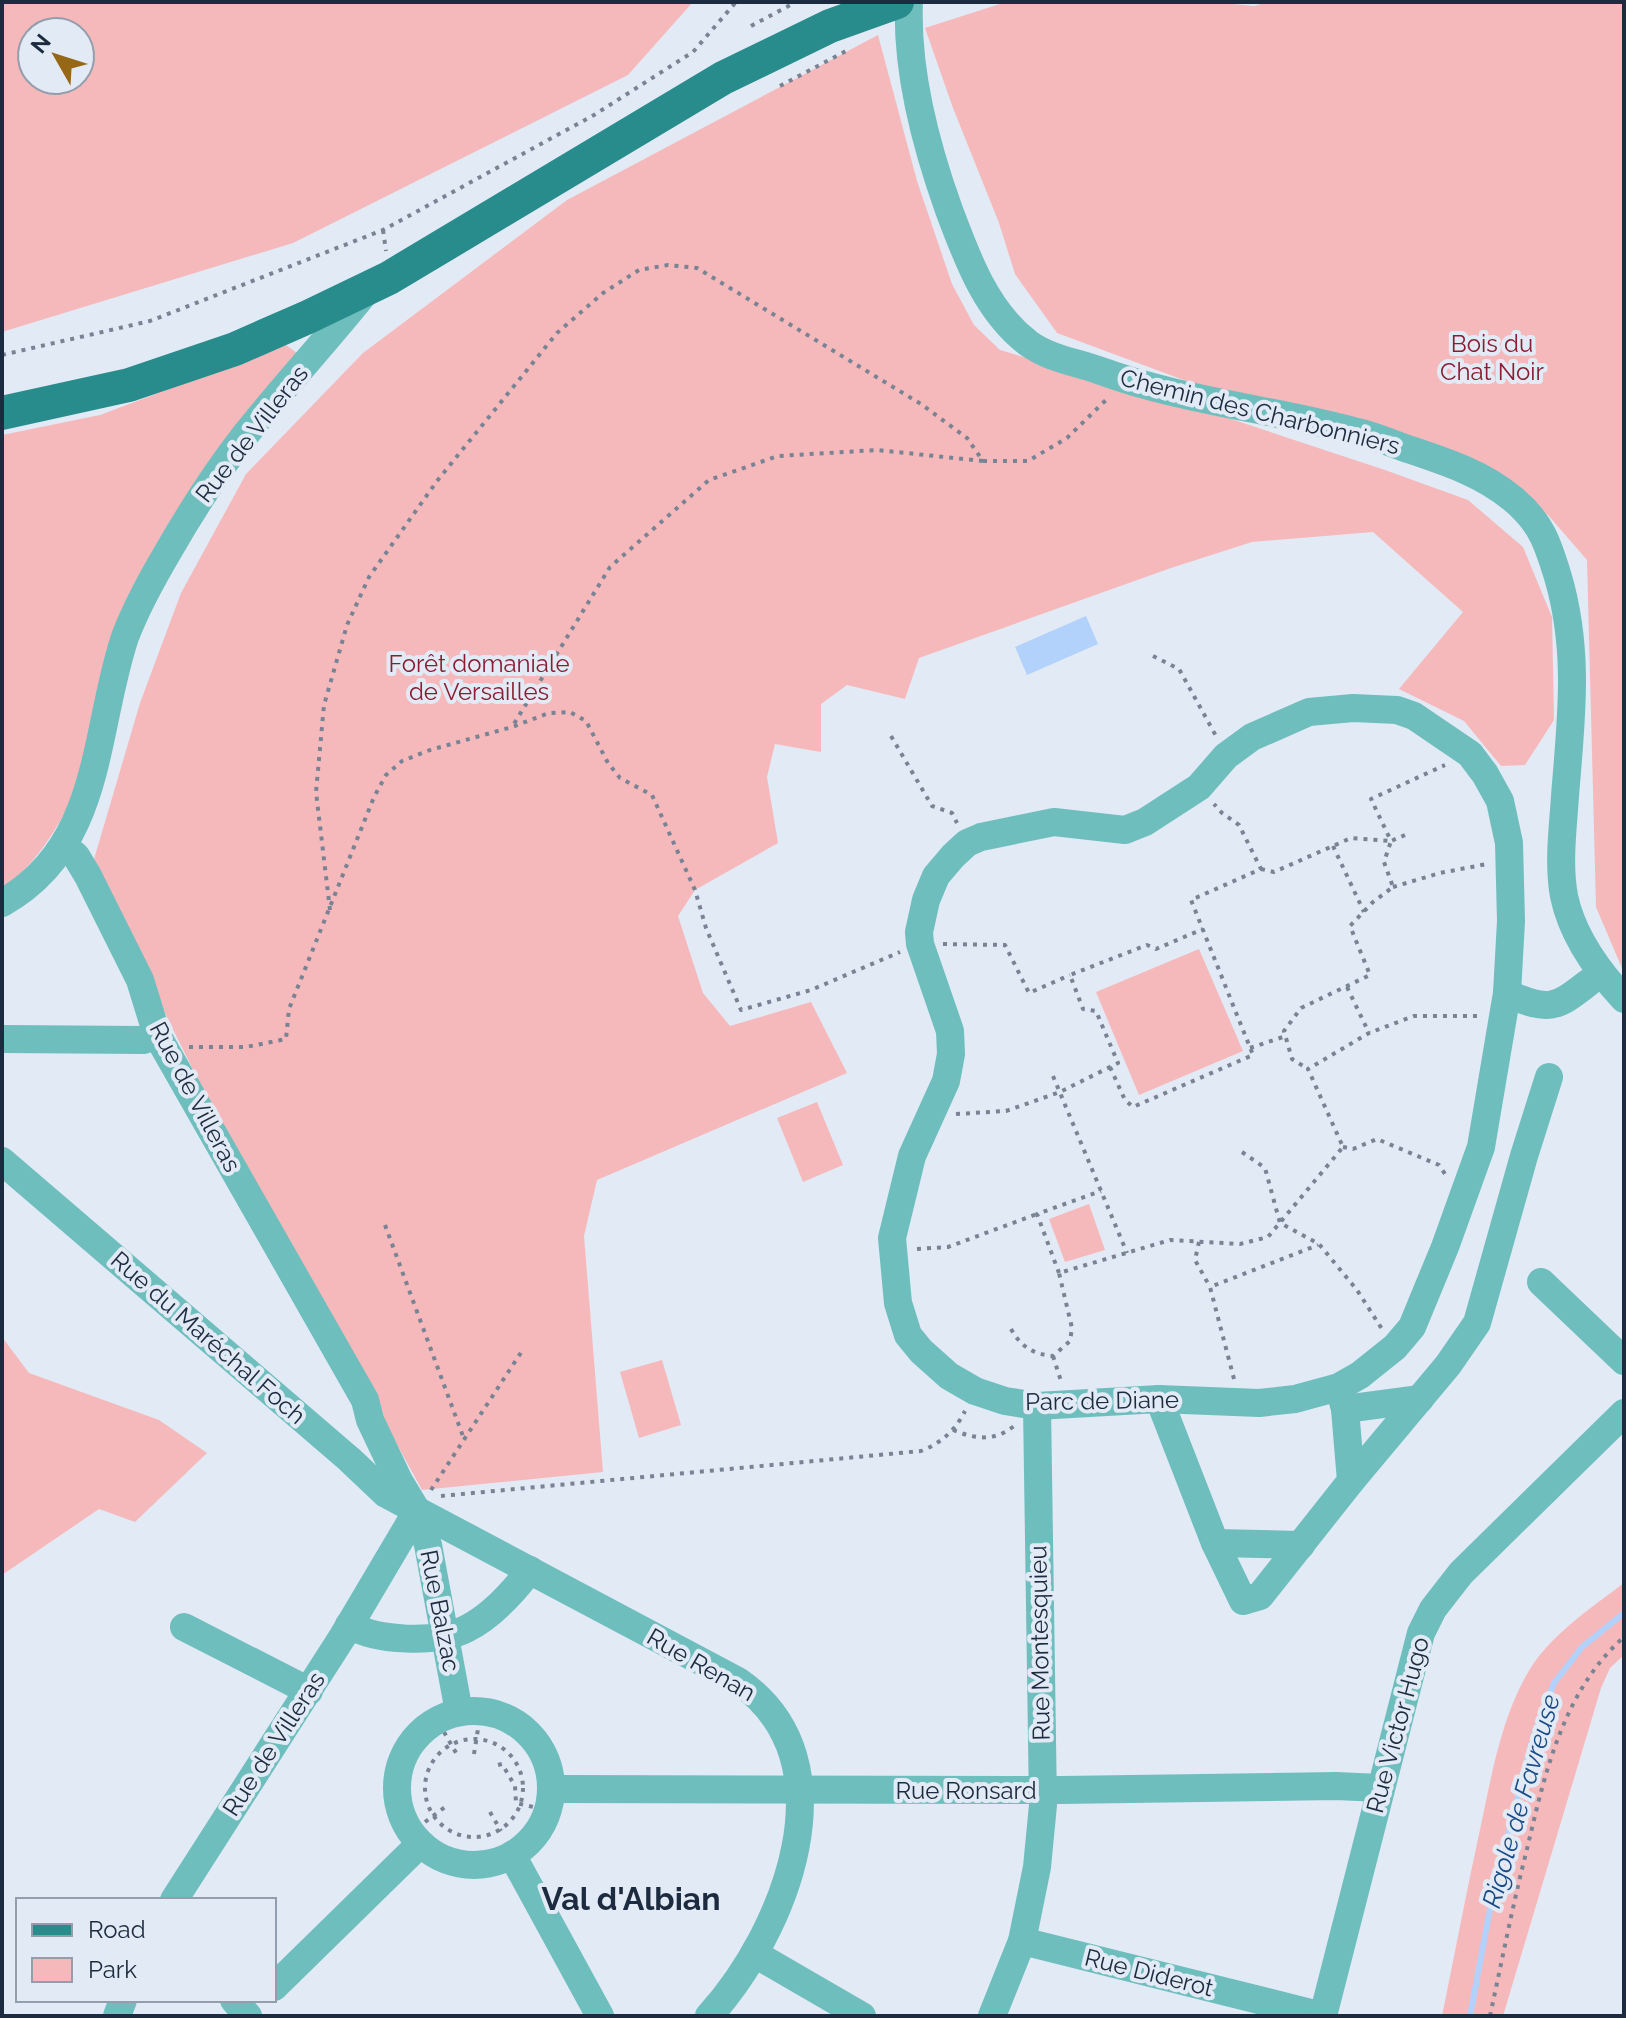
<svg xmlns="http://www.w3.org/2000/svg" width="1626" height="2018" font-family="Raleway,sans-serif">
<rect width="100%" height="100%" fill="#e2eaf5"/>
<g fill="#f6b9bb" fill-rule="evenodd">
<path d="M2,2H693L628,75L293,243L2,332ZM80,32V80H32V32Z"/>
<path d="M1006,2H1213L1254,6L1268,2H1624V973L1596,907L1587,560L1548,515L1057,333L1015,274L999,223L953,108L925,28Z"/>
<path d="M878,35L917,181L952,284L974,325L1000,350L1210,412L1385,470L1468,500L1523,547L1552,617L1554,720L1525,765L1501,766L1464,721L1399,689L1463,612L1373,532L1252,542L1171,568L919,658L905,699L847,685L821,704V752L775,744L767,777L778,843L695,890L678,916L703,993L730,1026L811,1002L847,1073L597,1180L584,1236L603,1472L422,1490L208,1100L92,866L140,703L181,593L246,474L363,353L567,200Z"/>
<path d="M286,345L297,353L198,477L153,550L71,801C52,838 34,864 2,890V435L100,415Z"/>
<path d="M1199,949L1243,1051L1139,1095L1096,992Z"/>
<path d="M817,1102L843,1165L803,1182L777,1118Z"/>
<path d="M1089,1204L1105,1250L1065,1262L1049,1219Z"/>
<path d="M2,1337L29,1373L159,1420L207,1453L135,1522L99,1509L2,1575Z"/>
<path d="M662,1360L681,1425L639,1438L620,1372Z"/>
<path d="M1624,1583V1655L1610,1668L1601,1688L1503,2016H1442C1455,1952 1467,1889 1481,1825C1492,1773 1502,1715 1530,1669C1551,1635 1592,1607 1624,1583Z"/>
</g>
<path fill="#b2d2fc" d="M1086,616L1098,644L1027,675L1015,647Z"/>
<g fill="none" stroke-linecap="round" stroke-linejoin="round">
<path stroke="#b2d2fc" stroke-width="6" d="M1470,2016L1492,1898L1533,1737L1554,1683L1582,1647L1624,1613"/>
<g stroke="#788494" stroke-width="4" stroke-dasharray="4 6" stroke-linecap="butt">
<path d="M751,26L796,2"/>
<path d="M780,86L848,50"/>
<path d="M383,230L386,251"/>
<path d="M2,355L150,321L383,230L594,115L693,52L736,2"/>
<path d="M983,461H1028L1067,438L1107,399"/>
<path d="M1153,656L1179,669L1216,736"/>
<path d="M891,736L932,806L952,813L957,823"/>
<path d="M1405,835L1391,841L1371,799L1445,765"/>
<path d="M1333,846L1364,912"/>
<path d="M1261,869L1274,872L1351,838L1391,841L1384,862L1393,887L1373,902L1350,926L1370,975L1301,1008L1284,1031L1292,1059L1308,1069"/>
<path d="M1393,887L1440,873L1487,864"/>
<path d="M330,910L316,792L324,705L347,625L369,577L437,481L557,333L603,293L639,270L668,265L697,268L921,404L967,438L983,461L877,450L778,456L709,480L610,567L512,727"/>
<path d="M943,944L1005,945L1029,993L1070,975"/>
<path d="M1347,987L1369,1033"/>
<path d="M189,1047H246L286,1039L289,1009L374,797L386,775L402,761L430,750L512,727L549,713L570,712L586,721L608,763L620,778L652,795L695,890L706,928L741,1010L811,990L900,952"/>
<path d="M1250,1048L1286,1036"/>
<path d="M1110,1067L1125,1100L1133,1107L1253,1055L1191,900L1261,869L1239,825L1222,813L1214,804"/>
<path d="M1053,1076L1127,1253"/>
<path d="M956,1114L1006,1111L1060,1092L1118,1063L1096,1011L1083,1009L1070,975L1147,945L1156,949L1203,929"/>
<path d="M1343,1147L1353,1149L1377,1139L1439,1165L1445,1174"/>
<path d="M1242,1152L1265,1168L1280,1223L1319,1244L1357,1290L1382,1329"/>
<path d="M385,1225L464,1439"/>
<path d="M1199,1242L1195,1260L1210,1287"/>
<path d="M917,1249L948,1247L1037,1214"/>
<path d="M1059,1273L1037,1214L1101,1191"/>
<path d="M1011,1329C1021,1347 1033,1354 1053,1356L1070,1341L1072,1328L1059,1273L1170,1240L1240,1244L1268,1237L1343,1147L1308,1069L1369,1033L1414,1016H1479"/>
<path d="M1053,1356L1061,1381"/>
<path d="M1234,1379L1210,1287L1318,1245"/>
<path d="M953,1430C975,1439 994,1442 1014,1426"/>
<path d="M431,1490L524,1348"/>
<path d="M441,1496L921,1451C941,1443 955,1431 965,1411"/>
<path d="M444,1732L459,1758"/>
<circle cx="474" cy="1788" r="49"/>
<path d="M474,1754L478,1729"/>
<path d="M498,1765L502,1764L515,1786L516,1803L538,1808"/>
<path d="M490,1812L501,1831"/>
<path d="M425,1822L449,1804"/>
<path d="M1490,2016C1502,1960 1513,1904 1527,1849C1545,1773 1563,1691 1624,1637"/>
</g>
<g stroke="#6ebebe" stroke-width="28">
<path d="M909,2C906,71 926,146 949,210C967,258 986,311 1028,343C1050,359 1076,362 1101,371C1183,401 1273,409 1357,432C1375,436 1393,444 1411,450C1447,462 1483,474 1513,499C1541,522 1548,544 1558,577C1580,652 1571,720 1565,796C1563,828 1558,863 1564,896C1572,935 1597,970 1624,999"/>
<path d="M1353,708L1397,710L1414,716L1470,754L1485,774L1500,801L1509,843L1511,921L1507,993L1481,1147L1445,1247L1412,1327L1395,1347L1360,1375L1339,1387L1295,1399L1259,1403L1159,1399L1037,1406L1005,1401L975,1391L949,1376L921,1351L908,1335L898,1303L892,1238L912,1156L946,1081L951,1054L950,1031L920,944L919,932L926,900L936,876L953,856L967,843L981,837L1054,822L1125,830L1145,822L1199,787L1226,756L1252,737L1309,712Z"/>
<path d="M64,846L76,856L88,876L140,980L157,1035L365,1400L370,1420L399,1481L417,1511L428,1545L459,1712"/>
<path d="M2,903C103,846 93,733 125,637C136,608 153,577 169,550C192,510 217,471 246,434C285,385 328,339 367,290"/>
<path d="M1507,993C1556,1017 1561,1002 1600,974"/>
<path d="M2,1039L144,1040L157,1035"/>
<path d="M2,1161L349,1459L386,1494L738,1681C854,1761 785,1932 709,2016"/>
<path d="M1541,1282L1624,1361"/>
<path d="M1159,1399L1215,1543L1243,1601L1260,1596L1351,1481L1345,1409L1339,1387"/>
<path d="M1345,1409L1420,1399"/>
<path d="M1351,1481L1448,1365L1477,1323L1524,1156L1549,1077"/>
<path d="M1215,1543L1301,1545"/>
<path d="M349,1625C377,1641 436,1644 466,1629C490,1617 514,1591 530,1570"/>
<path d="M184,1627L309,1691"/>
<circle cx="474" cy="1788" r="77"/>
<path d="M552,1789L1061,1790L1336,1786L1380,1788"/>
<path d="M512,1855L600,2016"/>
<path d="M174,1900L343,1636L417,1511"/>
<path d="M1022,1941L1323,2016"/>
<path d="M755,1954L862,2016"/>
<path d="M274,1987L420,1844"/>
<path d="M234,2000L248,2016"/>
<path d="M117,2016L123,2000"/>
<path d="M992,2016L1022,1941L1037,1867L1043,1805L1037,1406"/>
<path d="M1323,2016L1421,1633L1433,1609L1461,1573L1624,1413"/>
</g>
<path stroke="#288c8d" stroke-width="34" d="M2,413L129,385L235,349L308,317L389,278L723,78L830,26L897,2"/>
</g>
<g text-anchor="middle" stroke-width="8" stroke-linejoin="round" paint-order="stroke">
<g font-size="24" fill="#8a1d31" stroke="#e2eaf5">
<text x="1492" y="352">Bois du<tspan x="1492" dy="28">Chat Noir</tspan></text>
<text x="479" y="672">Forêt domaniale<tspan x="479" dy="28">de Versailles</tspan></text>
</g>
<g font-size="24" fill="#1c2b3f" stroke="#e2eaf5">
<text transform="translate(1260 412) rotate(14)" y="8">Chemin des Charbonniers</text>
<text transform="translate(252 434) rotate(-52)" y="8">Rue de Villeras</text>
<text transform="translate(195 1097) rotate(62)" y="8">Rue de Villeras</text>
<text transform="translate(208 1338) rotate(41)" y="8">Rue du Maréchal Foch</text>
<text transform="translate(1102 1401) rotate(-1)" y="8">Parc de Diane</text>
<text transform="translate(440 1611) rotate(79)" y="8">Rue Balzac</text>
<text transform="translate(1040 1643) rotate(-91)" y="8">Rue Montesquieu</text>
<text transform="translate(701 1665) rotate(30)" y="8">Rue Renan</text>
<text transform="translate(1398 1725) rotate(-75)" y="8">Rue Victor Hugo</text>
<text transform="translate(274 1744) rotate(-57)" y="8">Rue de Villeras</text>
<text x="966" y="1799">Rue Ronsard</text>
<text transform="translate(1149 1973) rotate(14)" y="8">Rue Diderot</text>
</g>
<g font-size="26" font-style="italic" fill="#194b88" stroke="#e2eaf5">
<text transform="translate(1521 1801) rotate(-74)" y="9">Rigole de Favreuse</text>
</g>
<g font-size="32" font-weight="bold" fill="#1c2b3f" stroke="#e2eaf5">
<text x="631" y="1910">Val d'Albian</text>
</g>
</g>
<rect width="1626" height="2018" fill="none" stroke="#1c2b3f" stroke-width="8"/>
<rect x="16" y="1898" width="260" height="104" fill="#e2eaf5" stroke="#939eac" stroke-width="2"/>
<rect x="32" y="1924" width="40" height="12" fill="#288c8d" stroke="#939eac" stroke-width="2"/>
<text x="88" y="1938" font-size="24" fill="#1c2b3f">Road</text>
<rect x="32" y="1958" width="40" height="24" fill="#f6b9bb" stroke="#939eac" stroke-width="2"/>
<text x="88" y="1978" font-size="24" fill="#1c2b3f">Park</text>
<g transform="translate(56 56) rotate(309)"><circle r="38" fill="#e2eaf5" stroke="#939eac" stroke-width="2"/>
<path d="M0-6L14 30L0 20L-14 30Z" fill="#966816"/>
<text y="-12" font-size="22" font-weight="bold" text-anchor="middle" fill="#1c2b3f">N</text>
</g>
</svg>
